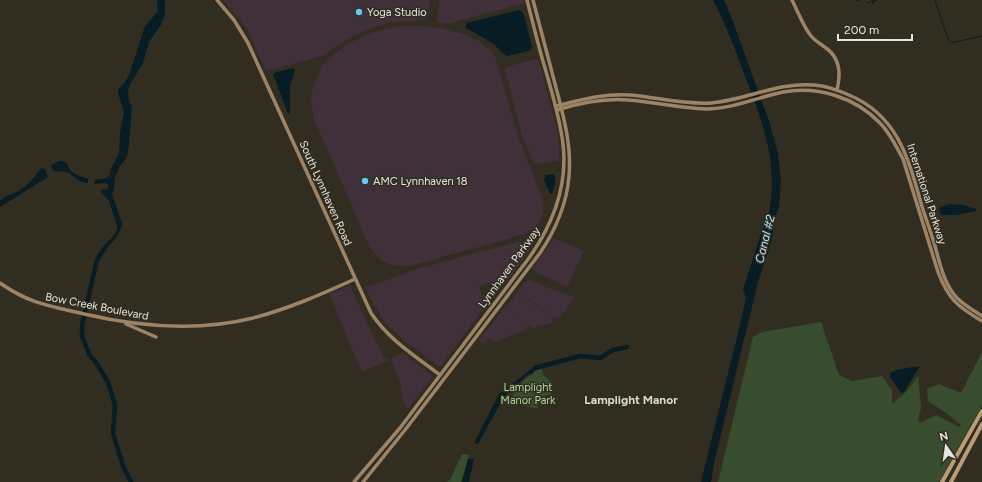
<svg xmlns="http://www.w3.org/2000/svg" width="982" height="482" font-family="Figtree,sans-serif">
<rect width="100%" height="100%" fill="#312e21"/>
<g fill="#40303a">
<path d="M223,0H430L426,20L391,22L367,29L345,40L322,56L266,71L246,27Z"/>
<path d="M439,0H523L524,3L447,24L437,22Z"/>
<path d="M402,26H422L442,28L462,34L479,41L489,49L495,57L519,139L544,203L543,212L539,223L535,227L525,234L410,266H400L391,265L382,261L370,248L314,119L312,109L311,96L314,83L322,66L331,57L348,44L366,35L381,30Z"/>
<path d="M535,59L539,61L558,134L559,150V161L534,164L522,135L505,70L507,67Z"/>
<path d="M554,238L584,251L567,287L534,271L533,268Z"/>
<path d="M521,241L531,248L510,278L479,286L485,306L441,366H438L406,342L384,322L365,288L420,268Z"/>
<path d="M529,280L554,290L575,297L558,320L518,291L526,281Z"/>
<path d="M350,285L368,326L383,356L389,360L362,372L329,294Z"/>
<path d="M518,292L553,317L552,323L533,328L529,325L524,331L493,342L489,338L484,344L479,340L505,307L519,317L506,307Z"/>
<path d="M403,353L433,376L408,409L403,401L400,383L391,359Z"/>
</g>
<g fill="#384d2e">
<path d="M821,322L839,375L852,381L882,376L892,390V404L907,391L918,376L921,408L918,419L920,423L936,415L959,427L961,425L945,412L928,401L927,389L939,384L961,393L982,352V405L939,482H718L753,337L762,332Z"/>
<path d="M541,368L544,376L553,383L550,388L551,394L541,397L537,409L510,402L517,386L535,371Z"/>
<path d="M462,454L469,455L461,482H447L450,480Z"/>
</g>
<g fill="#081c23">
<path d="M157,0H165V14L161,25L149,42L143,63L130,84L128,91L129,100L132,107L129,145L127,157L120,166L115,178L114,189L112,194L122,223C122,233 110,246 103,251C104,241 118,236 117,226L109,201L101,192L102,190L108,189V185L105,183L94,184L95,180L106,178L110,175L111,169L119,153L120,132L124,113L118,93L119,88L123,85L129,75L145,26L158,11Z"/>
<path d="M713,0H724L731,16L769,121L778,153L781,180L779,207L775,219L771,243L758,282L735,377L715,459L711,482H701L737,337L746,298L743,289L744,286C750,270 754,253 760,237C765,224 770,213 771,199C776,155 760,116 745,76C735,50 726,24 713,0Z"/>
<path d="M519,10L523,12L532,47L529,51L508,56L503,54L494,44L466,28V23Z"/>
<path d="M293,68L295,70L290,86V113L288,114L273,74L277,72Z"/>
<path d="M60,161H63L67,163C70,174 78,175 88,179V183C78,183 74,175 67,172C62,171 57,172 53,171L51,165Z"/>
<path d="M41,168L45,169L48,177L0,207V201C5,196 9,195 14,193C26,188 34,178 41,168Z"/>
<path d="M554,174C557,180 554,188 552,194H550L544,180L545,175Z"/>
<path d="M949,204L964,205L976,209V211L957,215H941L939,208Z"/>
<path d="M920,366L904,392L901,393L890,377V373C899,368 910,368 920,366Z"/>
<path d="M534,367L535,368L504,397L478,444L474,443L499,394Z"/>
<path d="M468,459H474L469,482H462Z"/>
</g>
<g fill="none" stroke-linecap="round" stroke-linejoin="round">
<g stroke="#081c23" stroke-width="1">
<path d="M872,0L873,4"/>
<path d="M935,0L948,39L951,43L982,36"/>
<path d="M856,1L860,0"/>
<path d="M867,3L877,0"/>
</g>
<g stroke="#081c23" stroke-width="4.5">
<path d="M106,246L97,260L82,325V336L90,356L95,361L108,382L115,405L113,433L123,466L131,482"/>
<path d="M531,372L535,368L580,356L600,358L613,350L627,347"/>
</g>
<g stroke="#9d8467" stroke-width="3.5">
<path d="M217,0L234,20L248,43L371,313C388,339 415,356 440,375"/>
<path d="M792,0C798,12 803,26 811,36C815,41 821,44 826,48C840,58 841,74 837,90"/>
<path d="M556,106C580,100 605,93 630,95C656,97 684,105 711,103C746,100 778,82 814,85C827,86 838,90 849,95C897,115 908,157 921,203C925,217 931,232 935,246C940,264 944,284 957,298C964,305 974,311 982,316"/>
<path d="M557,110C580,103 604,98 628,100C654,102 680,108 706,109C733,109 758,97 783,92C818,86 855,97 880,123C890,133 896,146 903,159L938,272C948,299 958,307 982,321"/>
<path d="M0,283C30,304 50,306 84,314C140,327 197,332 253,318C288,309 322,294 355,279"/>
<path d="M126,324L156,337"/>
<path d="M354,482L400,428L529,258C553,224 568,186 563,144C560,118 552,93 545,68C538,45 533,23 527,0"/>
<path d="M363,482L405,430L540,253C555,231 567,203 569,176C572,143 562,111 554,80C547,53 540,27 533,0"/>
</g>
<g stroke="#bb9b76" stroke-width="4">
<path d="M942,482L982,411"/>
<path d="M951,482L982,424"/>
</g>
</g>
<g fill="#68c4f0" stroke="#312e21" stroke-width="1.5">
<circle cx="359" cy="12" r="4"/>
<circle cx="365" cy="181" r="4"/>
</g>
<g text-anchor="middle" stroke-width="3" stroke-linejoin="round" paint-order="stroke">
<g font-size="11" fill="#e7e5dd" stroke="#312e21" text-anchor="start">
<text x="367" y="16">Yoga Studio</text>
<text x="373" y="185">AMC Lynnhaven 18</text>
</g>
<g font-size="11" fill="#e7e5dd" stroke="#312e21">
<text transform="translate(326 193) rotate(66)" y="4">South Lynnhaven Road</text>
<text transform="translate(927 194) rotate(72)" y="4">International Parkway</text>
<text transform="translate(509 267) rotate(-54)" y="4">Lynnhaven Parkway</text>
<text transform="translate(97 306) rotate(11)" y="4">Bow Creek Boulevard</text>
</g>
<g font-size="11" fill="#aad893" stroke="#312e21">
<text x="528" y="391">Lamplight<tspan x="528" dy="13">Manor Park</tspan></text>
</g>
<g font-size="12" font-style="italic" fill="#b2e8fe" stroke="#312e21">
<text transform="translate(765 239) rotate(-76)" y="4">Canal #2</text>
</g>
<g font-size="12" font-weight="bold" fill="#dcd8c7" stroke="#312e21">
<text x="631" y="404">Lamplight Manor</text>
</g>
</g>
<g transform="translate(946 446) rotate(347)" stroke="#312e21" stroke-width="3" paint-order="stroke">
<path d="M0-3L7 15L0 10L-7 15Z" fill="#e7e5dd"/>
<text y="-6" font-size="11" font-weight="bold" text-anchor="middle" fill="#e7e5dd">N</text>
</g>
<path d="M838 34v6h74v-6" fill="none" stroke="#e7e5dd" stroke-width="2"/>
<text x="844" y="34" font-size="12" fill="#e7e5dd" stroke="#312e21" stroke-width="3" paint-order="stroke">200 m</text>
</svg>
